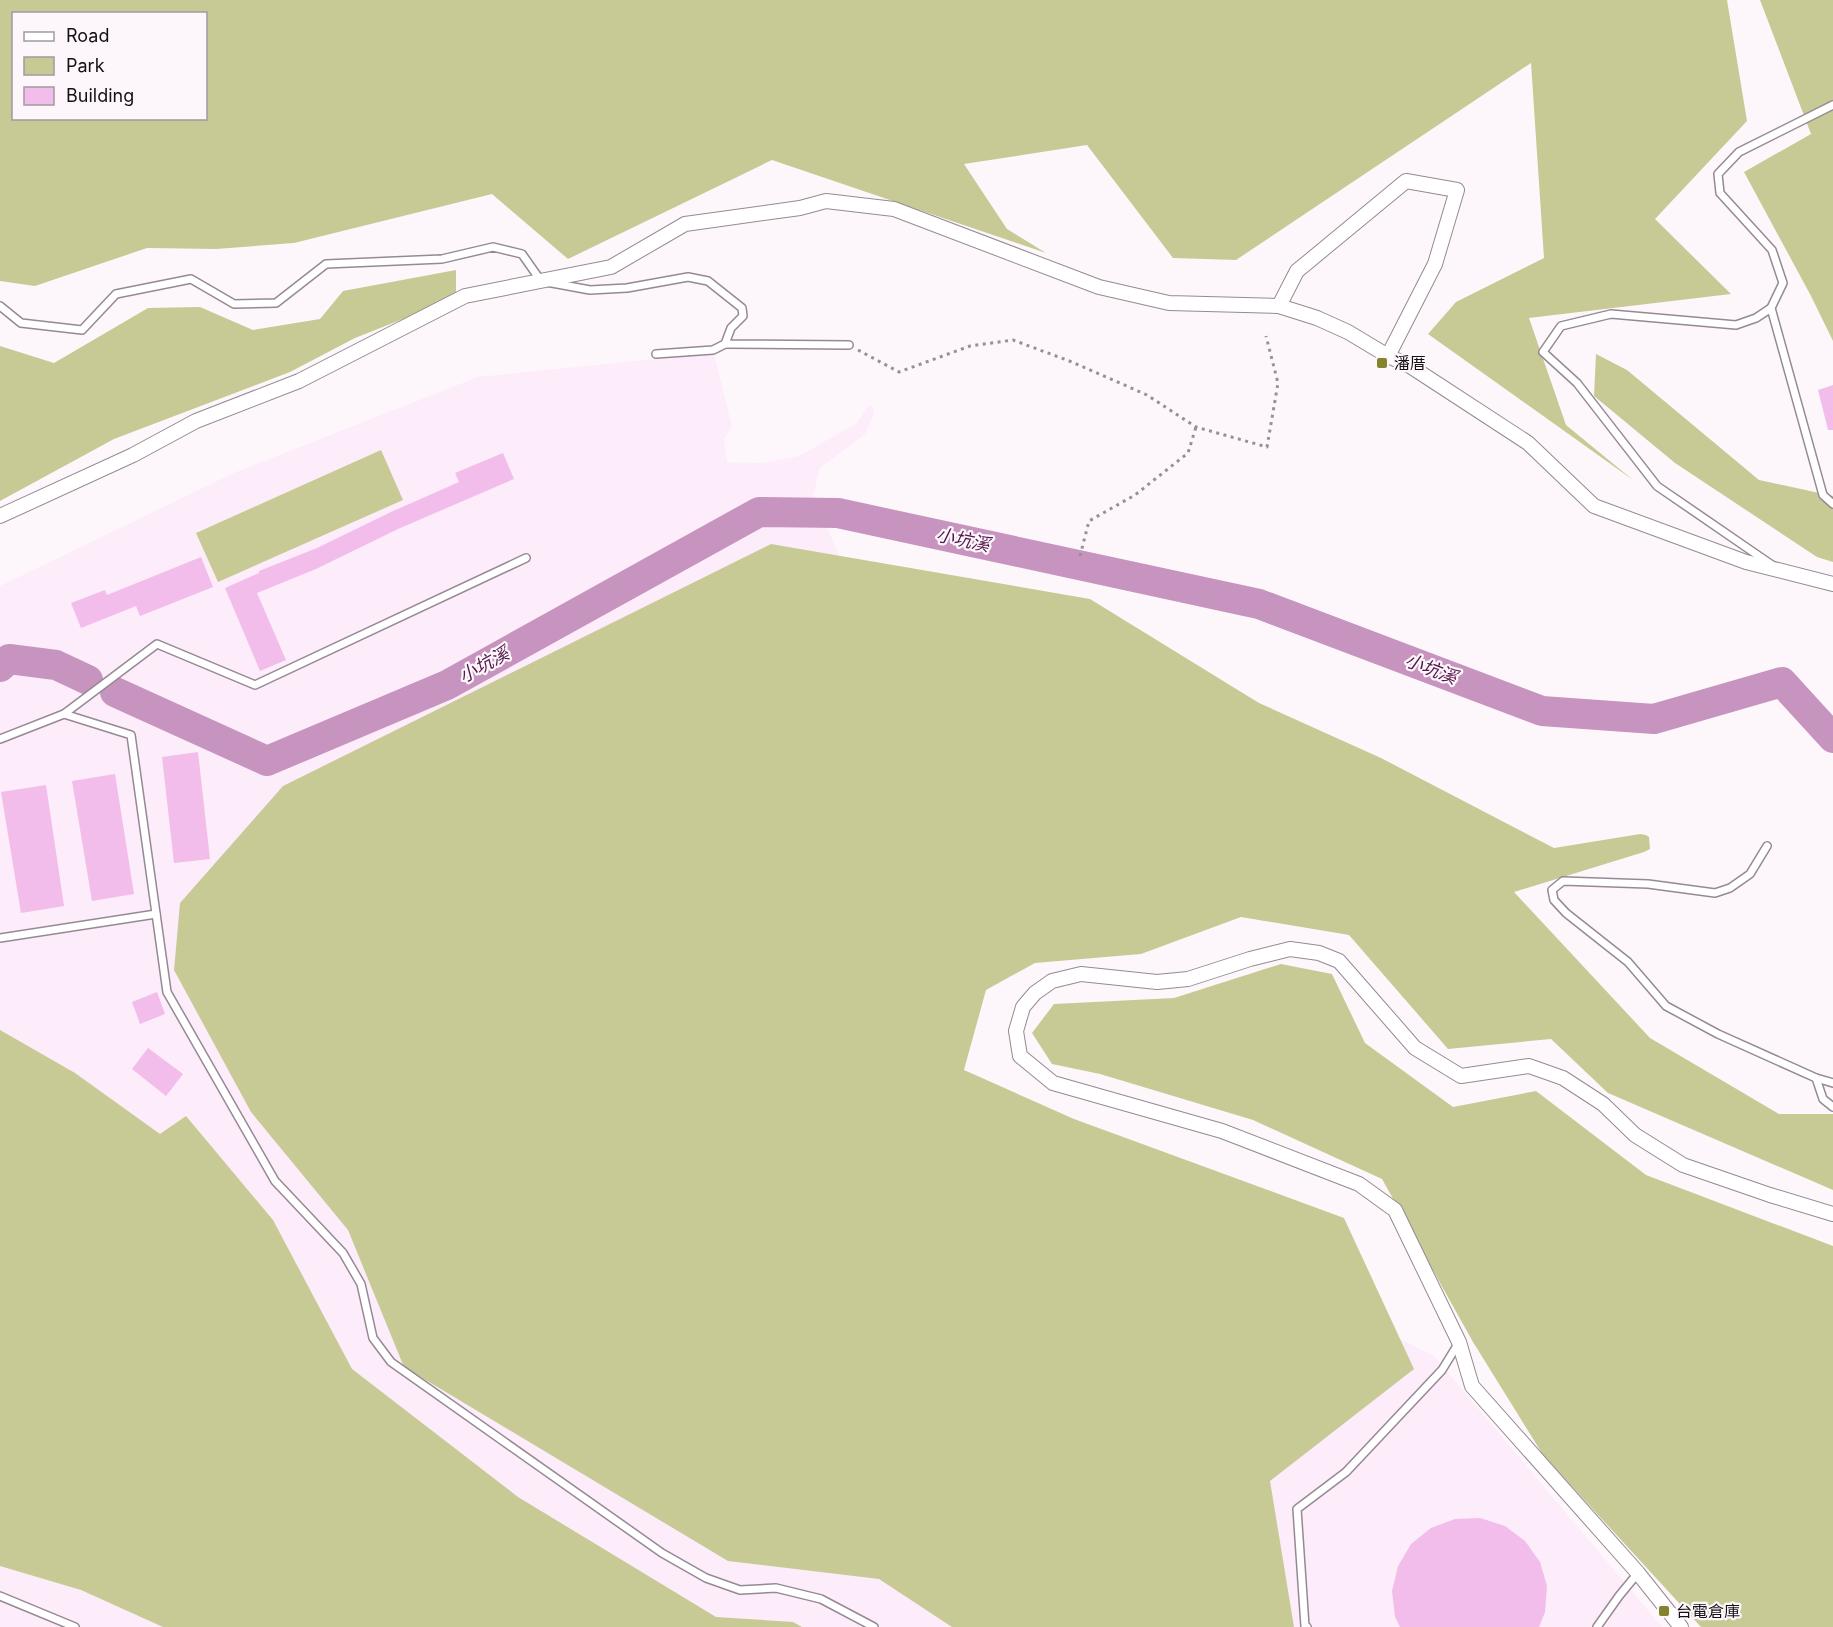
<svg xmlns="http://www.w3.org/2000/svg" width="1833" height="1627" font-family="Inter,'Noto Sans TC',sans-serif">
<rect width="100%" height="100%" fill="#fdf7fc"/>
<path fill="#fdecf9" d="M714,353L732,427L724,439L727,462L760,463L799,456L856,424L869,405L875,410L865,434L820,468L813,496L983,883L927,1103L1434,1356L1662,1627H0V586L236,472L478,377Z"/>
<g fill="#c8ca95" fill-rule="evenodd">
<path d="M0,0H1727L1747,121L1655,219L1731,294L1529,318L1566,425L1633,480L1428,334L1456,302L1544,258L1531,63L1236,260L1173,258L1087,145L964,164L1007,229L1046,253L772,160L568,259L492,194L294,243L216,249L147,248L35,286L0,281ZM14,14H206V118H14Z"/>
<path d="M1760,0H1833V341L1811,296L1744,172L1811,134Z"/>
<path d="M456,270V298L355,338L290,372L114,439L0,501V346L54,363L148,308L200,307L253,330L320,319L343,291Z"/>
<path d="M1596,354L1627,370L1759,480L1833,496V562L1817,557L1675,463L1594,396Z"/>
<path d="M381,450L403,500L218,582L196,533Z"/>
<path d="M771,544L1090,599L1259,703L1381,758L1554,848L1640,834L1646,835L1649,837L1650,849L1644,852L1514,892L1650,1038L1779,1114H1833V1190L1608,1093L1551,1039L1448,1049L1349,935L1241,917L1141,954L1035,963L986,990L964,1070L1074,1119L1344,1218L1414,1369L1270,1481L1294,1627H952L879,1579L728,1561L404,1367L348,1230L251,1112L174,970L180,903L283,786Z"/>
<path d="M1281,964L1332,974L1365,1043L1453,1107L1536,1091L1646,1175L1833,1246V1627H1701L1543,1455L1473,1342L1382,1179L1253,1120L1100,1074L1052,1064L1032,1033L1054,1004L1174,998Z"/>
<path d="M0,1030L75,1073L160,1134L186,1116L273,1220L352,1369L518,1497L716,1617L793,1622L802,1627H163L81,1590L0,1566Z"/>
</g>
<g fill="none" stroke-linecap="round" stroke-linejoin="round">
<g stroke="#c794bf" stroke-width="30">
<path d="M0,667L9,659L56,665L88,680"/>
<path d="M115,692L267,761L447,685L759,512L838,513L1259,604L1542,711L1654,719L1782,682L1833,738"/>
</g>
</g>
<g fill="#f2bdea">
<path d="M1833,385V430H1828L1818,390Z"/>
<path d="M503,453L514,479L398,529L316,569L257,593L286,660L260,671L225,588L259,573V571L317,548L391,512L459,482L455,473Z"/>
<path d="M201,557L213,587L140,616L136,606L81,628L71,603L105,590L107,595Z"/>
<path d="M198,752L210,859L174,863L162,757Z"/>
<path d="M115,774L134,894L92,901L72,781Z"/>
<path d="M46,785L64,906L21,913L1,792Z"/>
<path d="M157,992L165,1014L140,1024L132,1002Z"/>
<path d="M148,1048L183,1074L166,1096L132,1069Z"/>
<path d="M1480,1518L1505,1526L1525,1541L1540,1562L1547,1586L1545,1612L1539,1627H1400L1395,1617L1392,1591L1398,1566L1411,1544L1431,1528L1455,1519Z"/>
</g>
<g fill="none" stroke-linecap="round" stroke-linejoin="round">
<defs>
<g id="lane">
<path d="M0,306L21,323L82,330L116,294L191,279L234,304L276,303L326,264L442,259L493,247L522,254L541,281L590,290L627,288L688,277L708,281L742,308L743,316L731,328L725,344L849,345"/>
<path d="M1771,308L1823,495L1833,504"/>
<path d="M656,354L713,350L725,344"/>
<path d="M1772,565L1657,486L1577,383L1543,352L1561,326L1611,314L1736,325L1756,318L1771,308L1783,283L1772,250L1720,193L1718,174L1739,152L1833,105"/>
<path d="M64,714L157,644L255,685L526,558"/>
<path d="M0,739L64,714L131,735L167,992L275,1181L343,1253L361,1284L373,1338L391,1362L662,1553L706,1578L740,1590L776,1588L821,1599L874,1627"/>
<path d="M1767,846L1750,874L1730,888L1715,893L1648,884L1563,881L1552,890L1554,900L1566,913L1628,962L1666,1006L1718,1034L1816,1078L1823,1099L1833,1107"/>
<path d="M0,938L156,914"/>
<path d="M1816,1078L1833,1083"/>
<path d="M0,1596L75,1627"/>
<path d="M1307,1627L1305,1626L1297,1509L1346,1472L1442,1370L1458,1344"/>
<path d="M1597,1627L1619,1596L1638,1573"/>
</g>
<g id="street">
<path d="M1279,306L1297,271L1406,181L1457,190L1435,264L1388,356"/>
<path d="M0,516L133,455L196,421L299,381L465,296L611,267L685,224L800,208L826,201L894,209L1099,287L1169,303L1279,306L1317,318L1348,332L1388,356L1410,366L1528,443L1594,506L1746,562L1833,584"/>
<path d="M1681,1627L1638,1573L1472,1386L1459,1342L1395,1210L1359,1184L1222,1131L1053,1083L1020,1056L1016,1031L1023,1007L1035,993L1052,981L1081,974L1157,982L1188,979L1250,959L1290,949L1319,953L1339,961L1415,1048L1461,1076L1529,1066L1563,1078L1603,1104L1635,1135L1683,1165L1770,1195L1833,1214"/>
</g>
</defs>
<use href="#lane" stroke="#968993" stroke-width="10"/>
<use href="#street" stroke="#968993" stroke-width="16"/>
<g stroke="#969195" stroke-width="3" stroke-dasharray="3 4.5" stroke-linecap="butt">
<path d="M858,350L899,372L970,346L1013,340L1072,362L1147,395L1196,427L1267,447L1278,383L1266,336"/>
<path d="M1080,556L1089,521L1135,495L1188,453L1196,427"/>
</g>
<use href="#lane" stroke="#fff" stroke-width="7"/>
<use href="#street" stroke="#fff" stroke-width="14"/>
</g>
<g fill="#84842e" stroke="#fdf7fc" stroke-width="2">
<rect x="1376" y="357" width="12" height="12" rx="3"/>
<rect x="1658" y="1605" width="12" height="12" rx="3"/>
</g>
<g text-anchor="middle" stroke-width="4.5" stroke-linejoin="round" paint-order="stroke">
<g font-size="16" fill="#151014" stroke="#fdf7fc" text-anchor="start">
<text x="1394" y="369">潘厝</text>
<text x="1676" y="1617">台電倉庫</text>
</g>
<g font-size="18" font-style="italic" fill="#53164d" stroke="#fdf7fc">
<text transform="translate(963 540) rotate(12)" y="6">小坑溪</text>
<text transform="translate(484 665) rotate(-29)" y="6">小坑溪</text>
<text transform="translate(1431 669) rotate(21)" y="6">小坑溪</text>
</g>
</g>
<rect x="12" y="12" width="195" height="108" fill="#fdf7fc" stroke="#a09b9f" stroke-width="1.5"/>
<rect x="24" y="32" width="30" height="9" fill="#ffffff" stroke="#a09b9f" stroke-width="1.5"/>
<text x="66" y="42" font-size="18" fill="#151014">Road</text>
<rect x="24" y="57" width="30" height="18" fill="#c8ca95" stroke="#a09b9f" stroke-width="1.5"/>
<text x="66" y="72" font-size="18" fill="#151014">Park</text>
<rect x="24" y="87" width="30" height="18" fill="#f2bdea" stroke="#a09b9f" stroke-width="1.5"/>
<text x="66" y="102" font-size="18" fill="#151014">Building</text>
</svg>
